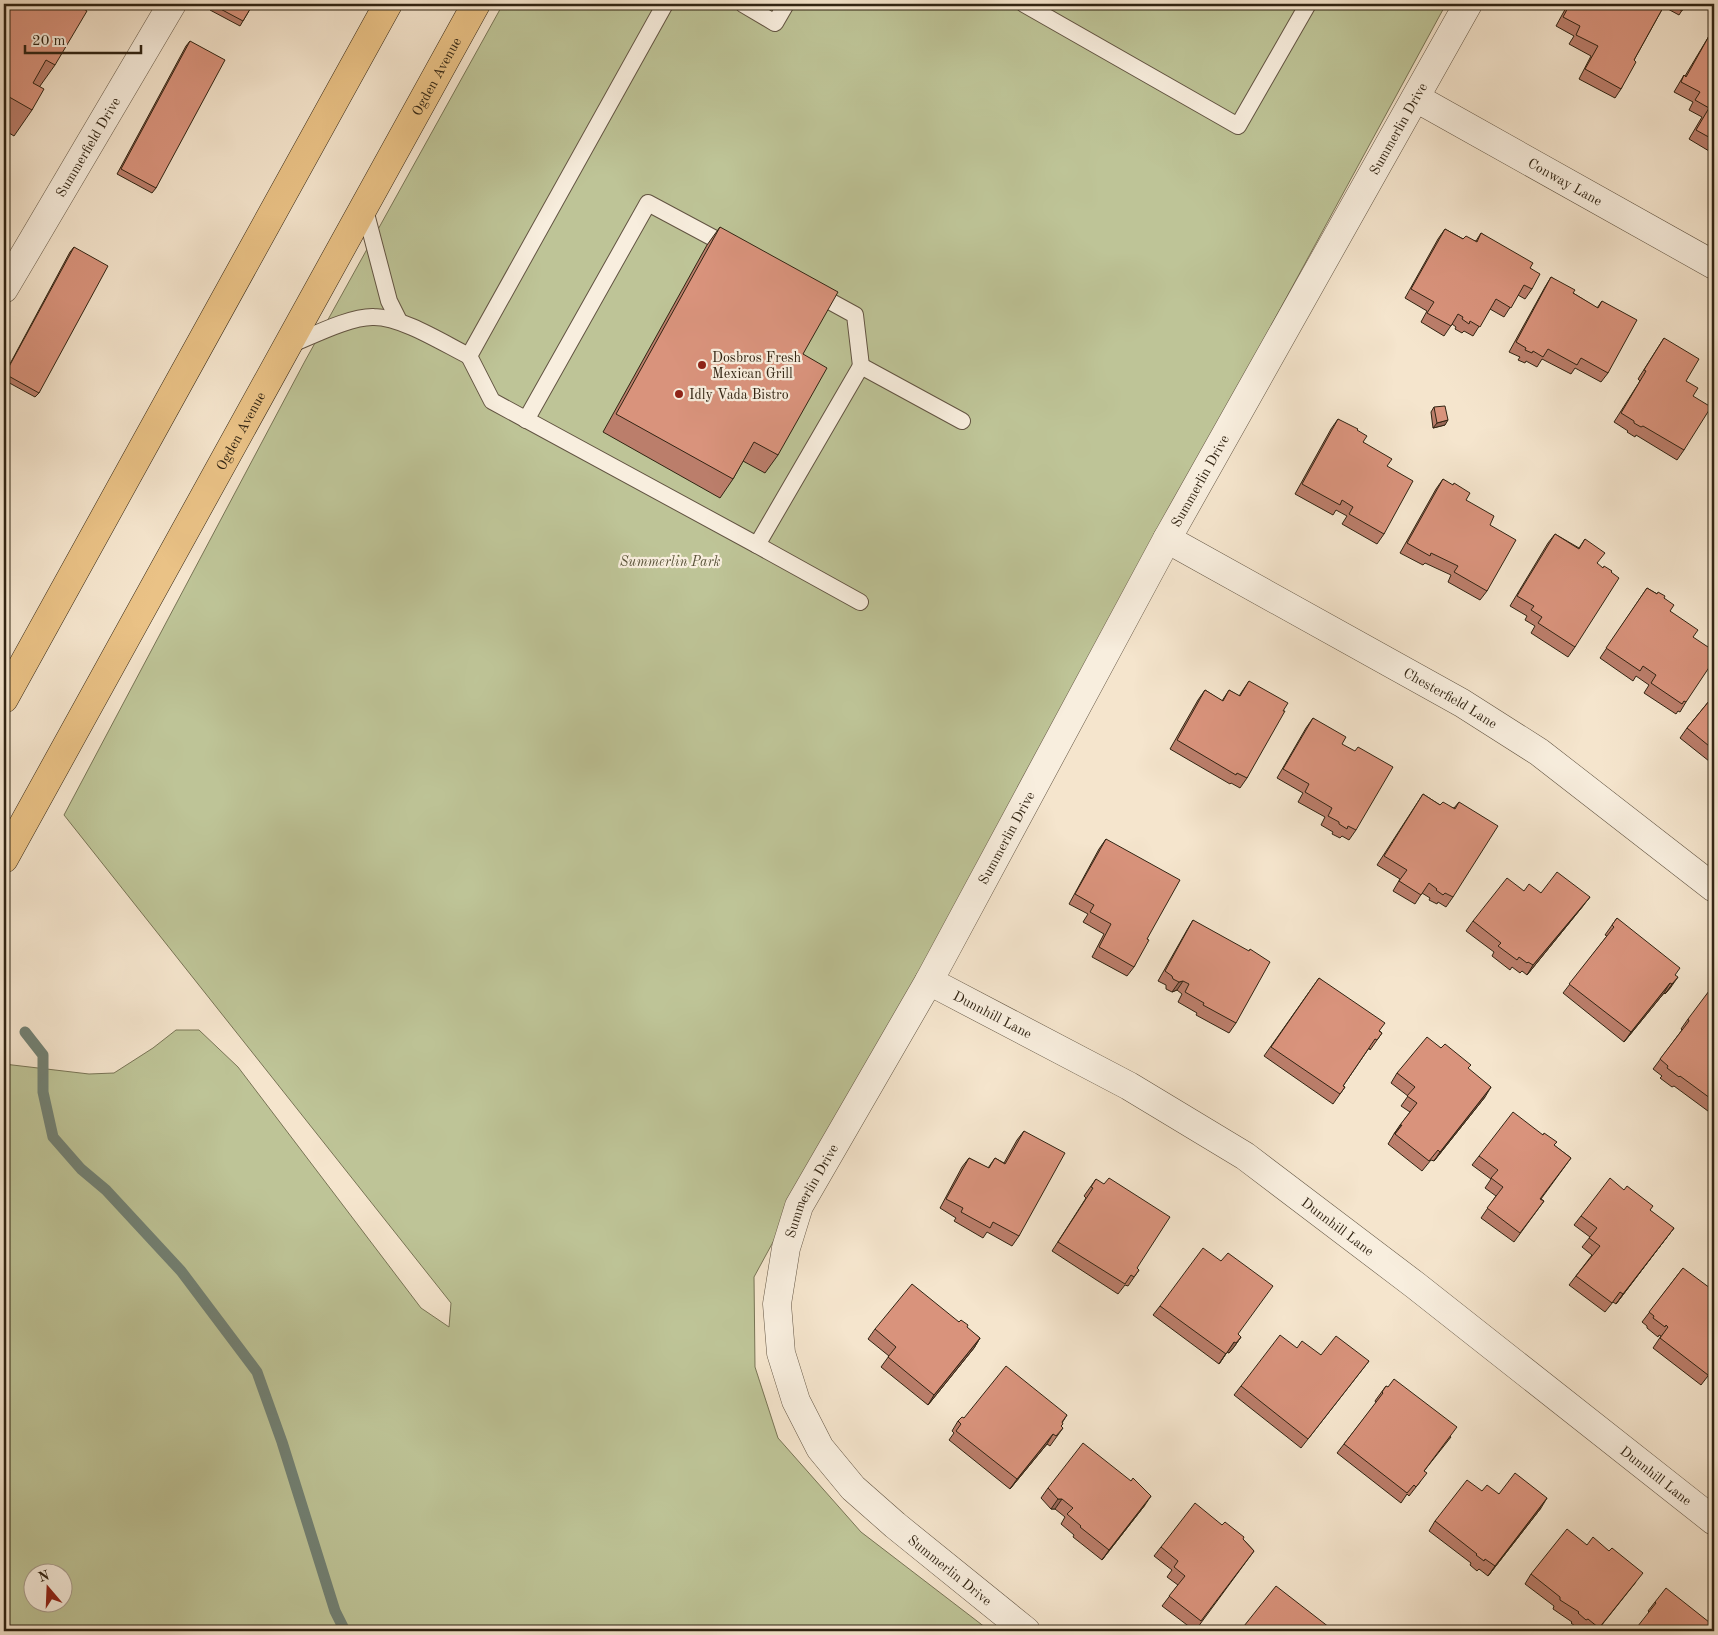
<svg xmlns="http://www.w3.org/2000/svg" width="1718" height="1635" font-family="'Old Standard TT',serif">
<rect width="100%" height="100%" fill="#f5e5cd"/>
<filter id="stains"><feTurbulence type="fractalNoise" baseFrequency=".004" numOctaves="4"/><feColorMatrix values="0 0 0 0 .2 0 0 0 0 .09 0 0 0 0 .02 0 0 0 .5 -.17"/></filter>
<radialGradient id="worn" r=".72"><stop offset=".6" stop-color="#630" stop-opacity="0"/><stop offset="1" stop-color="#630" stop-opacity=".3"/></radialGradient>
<path fill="#bec497" stroke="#787455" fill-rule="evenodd" d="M503,4H1446L754,1277L755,1367L778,1438L861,1532L990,1631H4V1064L89,1074L114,1073L153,1048L176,1030H199L238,1067L421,1308L449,1327L451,1303L64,815L305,361ZM32,1572H62V1602H32Z"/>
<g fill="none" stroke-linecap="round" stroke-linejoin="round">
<path stroke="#728174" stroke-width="11" d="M25,1032L43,1055V1092L53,1137L81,1169L106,1190L181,1271L257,1372L282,1442L335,1611L345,1631"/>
<defs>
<g id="service">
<path d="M743,4L775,23L786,4"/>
<path d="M1024,4L1238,126L1308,4"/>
<path d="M364,206L389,301L399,321"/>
<path d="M813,292L855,315L861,366"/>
<path d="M287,346C310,337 350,316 374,317C402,317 443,343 469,356L665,4"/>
<path d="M469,356L492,401L757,545L861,366L962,421"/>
<path d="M526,420L648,203L732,248"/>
<path d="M757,545L860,602"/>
</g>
<g id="minor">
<path id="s1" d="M1416,98L1714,265"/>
<path id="s2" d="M4,289L172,4"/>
<path id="s3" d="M1167,539L1462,703L1539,752L1714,888"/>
<path id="s4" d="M929,981L1129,1086L1245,1156L1415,1285L1714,1521"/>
<path id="s5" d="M1026,1631L895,1525L853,1488L820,1448L796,1401L781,1353L777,1304L786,1248L799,1206L929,981L1167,539L1468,4"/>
</g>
<g id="primary">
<path d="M4,699L388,4"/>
<path id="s6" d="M4,859L476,4"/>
</g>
</defs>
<use href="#service" stroke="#625442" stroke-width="18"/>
<use href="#minor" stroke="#625442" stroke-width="29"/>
<use href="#primary" stroke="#312413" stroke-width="29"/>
<use href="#service" stroke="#f8eede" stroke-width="16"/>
<use href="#minor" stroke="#f8eede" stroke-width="28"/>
<use href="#primary" stroke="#eac286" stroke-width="28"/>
</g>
<g fill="#bb7e6b" stroke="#312413">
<path d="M4,4L55,65L40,86L32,110L14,136L4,130Z"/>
<path d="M213,4H253L240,26L210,10Z"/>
<path d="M1568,4H1665L1634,60L1621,89L1615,98L1579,79L1591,56L1569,44L1574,36L1556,26Z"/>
<path d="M1668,4H1686L1679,15L1666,8Z"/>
<path d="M1709,36L1714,39V154L1689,139L1702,117L1689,110L1693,102L1674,92L1684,75L1685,76Z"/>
<path d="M190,41L156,188L152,193L117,174L186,46Z"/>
<path d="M720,227L803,354L778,455L765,473L743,461L733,479L720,498L603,432L707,245Z"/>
<path d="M1445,229L1463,239L1476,241L1481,233L1530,268L1532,289L1525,299L1518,295L1504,317L1490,309L1473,336L1464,331L1462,333L1455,329L1456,327L1452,324L1444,336L1421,322L1427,311L1405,298L1438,239Z"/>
<path d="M74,247L39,393L35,397L4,380V375L70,252Z"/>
<path d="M1551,277L1573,293L1597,308L1602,301L1608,373L1601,382L1575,368L1571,374L1542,359L1537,367L1526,361L1525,363L1518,360L1520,357L1509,352L1545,287Z"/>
<path d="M1664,338L1693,396L1684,450L1677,460L1636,435L1635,437L1627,432L1628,431L1614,422L1640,381L1638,379Z"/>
<path d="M1434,407L1445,425L1433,428L1431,412Z"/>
<path d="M1338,419L1363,442L1387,466L1384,534L1377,544L1342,524L1347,516L1336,510L1333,515L1295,494L1331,429Z"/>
<path d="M1443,479L1466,500L1490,525L1487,591L1480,600L1448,582L1451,575L1425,563L1423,565L1400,553L1436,489Z"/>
<path d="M1555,534L1579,548L1585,539L1597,563L1575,647L1568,657L1531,633L1535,626L1525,620L1527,616L1510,606L1548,543Z"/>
<path d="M1647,588L1664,598L1670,611L1693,637L1686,702L1680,712L1678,711L1676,714L1644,693L1649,685L1636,676L1633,681L1600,658Z"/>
<path d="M1249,681L1247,778L1240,788L1231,783L1230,784L1170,749L1198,700L1205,690L1222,701L1229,690L1239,696Z"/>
<path d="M1714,695V765L1680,738L1687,728Z"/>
<path d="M1313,718L1342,744L1356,830L1349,840L1342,836L1340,838L1332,834L1333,832L1321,825L1325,817L1298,802L1303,793L1277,778L1306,728Z"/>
<path d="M1423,794L1440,805L1454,808L1459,802L1453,897L1446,907L1438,902L1437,904L1429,900L1430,898L1422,893L1415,904L1393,891L1400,879L1377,865Z"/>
<path d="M1106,839L1147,939L1134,967L1127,976L1092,957L1104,934L1083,922L1088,914L1069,904L1099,849Z"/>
<path d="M1524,891L1541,893L1583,906L1527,975L1522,971L1520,973L1512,967L1510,970L1492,956L1494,952L1466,931L1473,921Z"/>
<path d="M1617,918L1675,975L1671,987L1665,994L1664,993L1624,1042L1563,993L1607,936L1605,935Z"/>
<path d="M1193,920L1236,1023L1229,1033L1196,1015L1197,1013L1178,1002L1182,994L1177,990L1172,992L1166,989V985L1158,981L1187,930Z"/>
<path d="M1319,978L1382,1033L1370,1050L1369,1048L1343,1086L1345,1087L1333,1104L1264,1056Z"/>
<path d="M1714,994V1111L1712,1114L1674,1086L1672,1087L1660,1078L1662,1076L1653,1069L1682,1030L1681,1029L1688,1019Z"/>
<path d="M1441,1048L1468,1069L1485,1097L1434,1161L1431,1160L1422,1171L1388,1144L1394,1134L1410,1112L1401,1106L1408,1096L1391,1083L1397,1073Z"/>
<path d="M1024,1131L1019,1236L1012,1246L987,1232L983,1238L954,1221L956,1218L940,1208L962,1167L969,1158L988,1168L995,1158L1004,1163L1017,1140Z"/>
<path d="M1555,1146L1571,1158L1541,1199L1544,1201L1514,1242L1481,1218L1496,1196L1485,1188L1491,1179L1472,1165L1479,1156Z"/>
<path d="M1096,1179L1137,1268L1139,1270L1128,1286L1125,1285L1118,1294L1052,1251L1086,1198L1084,1196Z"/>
<path d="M1650,1210L1667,1237L1616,1304L1613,1302L1605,1312L1569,1285L1592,1255L1582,1247L1590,1237L1574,1225L1581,1216Z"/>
<path d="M1683,1268L1714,1368L1701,1385L1653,1348L1661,1336L1659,1335L1658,1337L1647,1328V1326L1642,1322Z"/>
<path d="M1160,1306L1238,1334L1241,1337L1234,1347L1229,1353L1227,1352L1219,1364L1153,1315Z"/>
<path d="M959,1322L980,1338L974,1348L928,1405L881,1367L889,1356L868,1339L875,1329Z"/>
<path d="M1297,1348L1321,1355L1369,1361L1301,1448L1234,1395L1241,1386Z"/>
<path d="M1386,1386L1451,1437L1424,1471L1420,1482L1409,1496L1407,1494L1401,1503L1337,1453L1376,1403L1375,1401Z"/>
<path d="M1067,1415L1062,1423L1061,1427L1063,1428L1050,1446L1047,1444L1010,1489L949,1440L954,1433L952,1431L958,1421L964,1418Z"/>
<path d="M1048,1488L1145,1505L1102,1560L1073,1537L1074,1535L1061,1524L1065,1517L1055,1509H1051L1041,1498Z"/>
<path d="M1482,1491L1499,1494L1541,1508L1488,1576L1479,1569L1477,1571L1470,1565L1471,1563L1429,1531L1435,1521Z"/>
<path d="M1222,1525L1243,1539L1254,1551L1195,1631L1162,1606L1178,1585L1167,1577L1172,1570L1154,1556L1161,1547Z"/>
<path d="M1531,1574L1636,1582L1597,1631H1585L1581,1628L1580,1630L1571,1623L1572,1622L1553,1609L1554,1606L1525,1584Z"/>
<path d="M1655,1602L1714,1626L1649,1612L1648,1611Z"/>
</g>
<g fill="#986757" stroke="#312413">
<path d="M1448,420L1445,425L1433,428L1437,423Z"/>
<path d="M1590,897L1583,906L1527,975L1533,965Z"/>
<path d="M1678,977L1671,987L1665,994L1672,984Z"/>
<path d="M1183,981L1177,990L1172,992L1179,982Z"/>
<path d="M1670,983L1664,993L1624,1042L1631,1032Z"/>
<path d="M1491,1087L1485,1097L1434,1161L1440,1152Z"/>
<path d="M1400,1125H1402L1394,1134Z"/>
<path d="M1674,1228L1667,1237L1616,1304L1623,1294Z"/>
<path d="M1241,1337L1234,1347L1229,1353L1227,1352L1219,1364L1234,1342Z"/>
<path d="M980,1338L974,1348L928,1405L934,1395Z"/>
<path d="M1053,1434L1047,1444L1010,1489L1017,1479Z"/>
<path d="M1151,1496L1145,1505L1102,1560L1109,1550Z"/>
<path d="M1547,1498L1541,1508L1488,1576L1495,1566Z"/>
<path d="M1058,1499H1062L1055,1509H1051Z"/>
</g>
<g fill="#d9937c" stroke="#312413">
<path d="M4,4H75L87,11L55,65L46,60L33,83L44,89L32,110L4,94Z"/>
<path d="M213,4H253L243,21L213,5Z"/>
<path d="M1570,4H1665L1634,60L1636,62L1621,89L1585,69L1598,46L1576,35L1580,26L1563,17Z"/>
<path d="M1670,4H1686L1682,11Z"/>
<path d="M1709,36L1714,39V140L1696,130L1709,108L1695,100L1700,92L1681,82L1684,75L1686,77Z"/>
<path d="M190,41L225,60L156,188L121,169Z"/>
<path d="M4,139L8,142L4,149Z"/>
<path d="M720,227L838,292L803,354L827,368L778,455L754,442L733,479L616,414Z"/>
<path d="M1445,229L1463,239L1466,236L1477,242L1481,233L1533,263L1530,268L1540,274L1532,289L1524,285L1511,308L1496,299L1480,327L1470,321L1469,324L1462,319L1463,317L1458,314L1451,326L1427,313L1434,302L1411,289Z"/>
<path d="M74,247L108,266L39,393L5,374Z"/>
<path d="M1551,277L1575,290L1573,293L1598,308L1602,301L1637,320L1608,373L1581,358L1577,365L1548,349L1543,357L1533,351L1532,353L1525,350L1526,348L1516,342Z"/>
<path d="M1664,338L1699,359L1686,381L1698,388L1693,396L1711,407L1684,450L1643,426L1641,427L1634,423V421L1621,413L1646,371L1644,370Z"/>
<path d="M1445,406L1448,420L1437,423L1434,407Z"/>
<path d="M1338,419L1358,429L1357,430L1367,436L1363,442L1392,459L1387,466L1413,481L1384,534L1349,514L1353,507L1342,500L1340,505L1302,484Z"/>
<path d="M1443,479L1453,485L1454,483L1470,493L1466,500L1494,516L1490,525L1516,540L1487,591L1454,572L1458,566L1431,553L1430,556L1407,543Z"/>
<path d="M1555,534L1579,549L1585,539L1605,553L1597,563L1603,568L1604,566L1612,571L1611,572L1619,578L1575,647L1538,623L1542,617L1531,610L1534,606L1517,596Z"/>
<path d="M1647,588L1657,594L1658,592L1665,596L1664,598L1674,605L1670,611L1698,630L1693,637L1714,651V660L1686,702L1684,701L1682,704L1651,683L1656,675L1643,666L1640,671L1606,648Z"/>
<path d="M1249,681L1288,703L1283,711H1285L1247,778L1237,773L1236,775L1177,740L1205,690L1223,701L1229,690L1240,696Z"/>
<path d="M1714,695V750L1687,728Z"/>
<path d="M1313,718L1346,737L1342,744L1355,751L1358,747L1393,767L1356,830L1348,826L1347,829L1339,824V822L1328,816L1332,808L1305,792L1309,784L1283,769Z"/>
<path d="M1423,794L1440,805L1443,802L1455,809L1459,802L1498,826L1453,897L1445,893L1443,895L1436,890L1437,889L1429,883L1421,895L1399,881L1407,870L1384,856Z"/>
<path d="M1106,839L1180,880L1147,939L1149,940L1134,967L1099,947L1111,924L1090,912L1094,905L1075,894Z"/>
<path d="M1557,872L1590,897L1533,965L1528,962L1527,963L1519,957L1517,960L1498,946L1501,943L1473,921L1507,878L1524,891L1529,884L1541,893Z"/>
<path d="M1617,918L1680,968L1675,975L1678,977L1672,984L1670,983L1631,1032L1569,984L1614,927L1612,925Z"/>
<path d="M1193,920L1249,951L1250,949L1270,962L1236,1023L1203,1005L1204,1003L1185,992L1189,984L1183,981L1179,982L1173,979L1172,976L1165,971Z"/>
<path d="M1319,978L1385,1023L1379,1031L1382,1033L1377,1040L1375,1039L1343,1086L1345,1087L1340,1094L1271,1047Z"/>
<path d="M1709,991L1714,994V1101L1680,1076L1679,1077L1667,1068L1668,1066L1660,1059L1689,1021L1688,1019Z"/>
<path d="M1427,1037L1441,1048L1445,1044L1471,1065L1468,1068L1491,1087L1440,1152L1438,1150L1429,1161L1395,1134L1402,1125H1400L1417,1103L1407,1096L1415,1087L1397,1073Z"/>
<path d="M1513,1112L1543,1135L1544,1133L1557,1142L1554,1145L1571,1158L1540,1199L1544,1201L1520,1233L1487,1208L1503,1187L1491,1178L1498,1170L1479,1156Z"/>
<path d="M1024,1131L1065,1153L1019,1236L993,1222L990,1228L961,1212L963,1208L946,1199L969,1158L989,1168L995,1158L1005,1164Z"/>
<path d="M1109,1178L1170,1217L1137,1268L1139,1270L1134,1277L1131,1275L1125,1284L1058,1242L1093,1188L1091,1187L1096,1179L1104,1184Z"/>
<path d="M1610,1178L1624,1190L1627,1186L1653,1206L1650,1210L1674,1228L1623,1294L1620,1292L1612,1303L1576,1276L1600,1246L1589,1238L1597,1228L1581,1216Z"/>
<path d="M1203,1248L1221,1261L1228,1253L1273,1286L1238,1334L1241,1337L1236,1343L1234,1342L1226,1354L1160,1306Z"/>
<path d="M1683,1268L1714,1291V1367L1708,1375L1660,1338L1668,1327L1666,1325L1665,1327L1653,1318L1654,1316L1649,1312Z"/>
<path d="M912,1284L959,1322L961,1320L968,1325L967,1327L980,1338L934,1395L888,1357L896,1347L875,1329Z"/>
<path d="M1280,1335L1297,1348L1302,1341L1321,1355L1336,1336L1369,1361L1308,1439L1241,1386Z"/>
<path d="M1006,1366L1067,1415L1062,1422L1063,1424L1061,1426L1063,1428L1056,1436L1053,1434L1017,1479L956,1431L961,1424L958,1421L962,1417L964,1418Z"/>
<path d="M1394,1379L1457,1427L1424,1471L1427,1473L1416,1487L1414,1485L1407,1493L1344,1444L1383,1393L1382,1392L1386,1386L1388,1387Z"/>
<path d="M1083,1443L1131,1481L1133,1478L1151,1496L1109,1550L1080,1527L1081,1526L1067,1514L1073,1508L1062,1499H1058L1048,1488Z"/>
<path d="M1515,1473L1547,1498L1495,1566L1485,1559L1484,1561L1476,1555L1477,1554L1435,1521L1467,1480L1482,1491L1487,1485L1499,1494Z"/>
<path d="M1195,1503L1222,1525L1225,1522L1244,1537L1243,1539L1254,1551L1201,1621L1169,1596L1185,1576L1174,1567L1178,1561L1161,1547Z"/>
<path d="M1567,1529L1587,1545L1593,1537L1609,1551L1612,1548L1643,1573L1599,1628L1588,1619L1586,1620L1578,1613L1579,1612L1560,1600V1597L1531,1574Z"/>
<path d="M1276,1586L1334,1631H1240Z"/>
<path d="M1666,1588L1714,1626V1631H1634L1656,1603L1655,1602Z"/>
</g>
<g fill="#8f2418" stroke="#f8eede" stroke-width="2">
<circle cx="702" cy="365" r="5"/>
<circle cx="679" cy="394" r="5"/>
</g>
<g text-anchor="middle" stroke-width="4.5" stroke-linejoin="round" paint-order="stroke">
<g font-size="14" fill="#312413" stroke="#f8eede">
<text dy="5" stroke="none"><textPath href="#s6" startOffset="894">Ogden Avenue</textPath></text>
<text dy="5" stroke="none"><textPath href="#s5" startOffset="1762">Summerlin Drive</textPath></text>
<text dy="5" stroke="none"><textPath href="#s2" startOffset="165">Summerfield Drive</textPath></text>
<text dy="5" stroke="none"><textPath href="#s1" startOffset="171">Conway Lane</textPath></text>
<text dy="5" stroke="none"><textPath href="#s6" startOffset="489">Ogden Avenue</textPath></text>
<text dy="5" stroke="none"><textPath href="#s5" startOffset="1358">Summerlin Drive</textPath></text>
<text dy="5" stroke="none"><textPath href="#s3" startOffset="325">Chesterfield Lane</textPath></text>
<text dy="5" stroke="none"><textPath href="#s5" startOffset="952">Summerlin Drive</textPath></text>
<text dy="5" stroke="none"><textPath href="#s4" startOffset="72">Dunnhill Lane</textPath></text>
<text dy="5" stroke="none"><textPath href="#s5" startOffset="548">Summerlin Drive</textPath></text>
<text dy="5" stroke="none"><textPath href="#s4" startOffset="478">Dunnhill Lane</textPath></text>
<text dy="5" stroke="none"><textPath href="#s4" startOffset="882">Dunnhill Lane</textPath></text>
<text transform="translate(950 1570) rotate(39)" y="5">Summerlin Drive</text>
</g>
<g font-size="14" fill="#312413" stroke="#f8eede" text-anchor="start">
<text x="712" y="362">Dosbros Fresh<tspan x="712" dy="16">Mexican Grill</tspan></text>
<text x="689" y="399">Idly Vada Bistro</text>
</g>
<g font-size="14" font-style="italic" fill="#5b543b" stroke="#f8eede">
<text x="670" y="566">Summerlin Park</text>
</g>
</g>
<rect width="1718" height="1635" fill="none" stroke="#f5e5cd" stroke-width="20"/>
<rect x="5" y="5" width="1708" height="1625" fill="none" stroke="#312413" stroke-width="2.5"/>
<rect x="10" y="10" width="1698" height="1615" fill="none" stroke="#312413"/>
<g transform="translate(48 1588) rotate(341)"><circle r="24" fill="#f8eede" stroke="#a89d8d"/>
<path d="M0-4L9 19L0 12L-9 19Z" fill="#8f2418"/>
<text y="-8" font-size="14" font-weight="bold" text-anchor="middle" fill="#312413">N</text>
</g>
<path d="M25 45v8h116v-8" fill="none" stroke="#312413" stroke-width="2.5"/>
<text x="32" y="45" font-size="15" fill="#312413" stroke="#f8eede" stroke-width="4" paint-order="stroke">20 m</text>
<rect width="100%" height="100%" filter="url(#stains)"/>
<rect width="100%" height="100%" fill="url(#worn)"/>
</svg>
